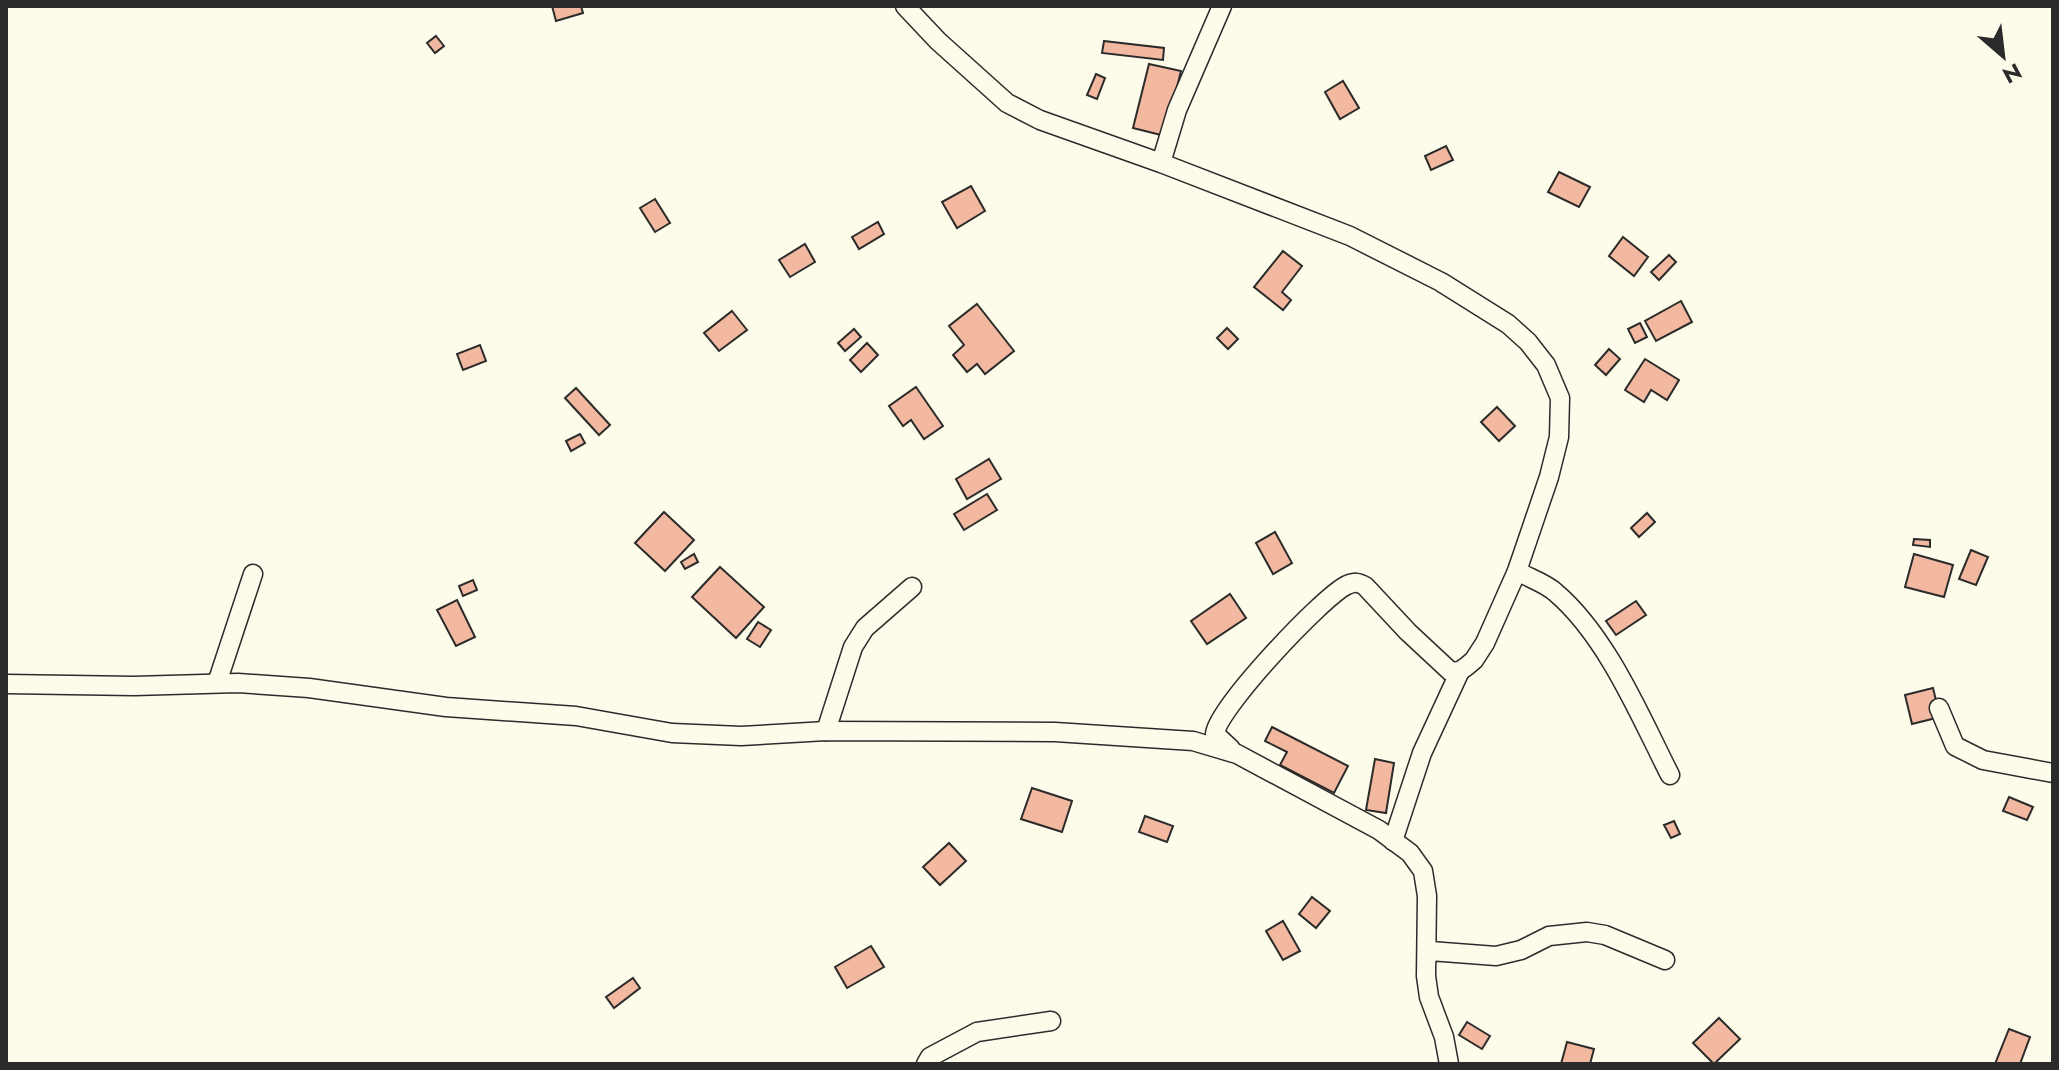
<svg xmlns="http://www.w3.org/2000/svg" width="2059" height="1070" font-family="Jost,sans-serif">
<rect width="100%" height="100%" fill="#fdfbea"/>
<g fill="#f2b8a0" stroke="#2b2b2b" stroke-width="2">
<path d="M552,6H581L583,13L556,21Z"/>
<path d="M436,36L444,46L435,53L427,43Z"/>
<path d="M1104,41L1164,48L1163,60L1102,53Z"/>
<path d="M1149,64L1181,71L1165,136L1133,128Z"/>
<path d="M1096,74L1105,78L1097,99L1087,95Z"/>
<path d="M1343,81L1359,108L1340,119L1325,92Z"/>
<path d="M1446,146L1453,160L1431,170L1425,156Z"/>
<path d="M1559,172L1590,187L1579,207L1548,192Z"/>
<path d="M971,186L985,211L957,228L942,202Z"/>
<path d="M655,199L670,223L655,232L640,208Z"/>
<path d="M878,222L884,234L859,249L852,237Z"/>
<path d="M1623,237L1648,257L1634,276L1609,256Z"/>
<path d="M805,244L815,262L790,277L779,260Z"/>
<path d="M1283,251L1302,266L1282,292L1291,300L1283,310L1254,287Z"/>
<path d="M1669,255L1676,262L1659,280L1651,272Z"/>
<path d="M1681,301L1692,322L1656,341L1645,321Z"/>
<path d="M977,304L1014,351L985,374L977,364L967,372L953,355L964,345L949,326Z"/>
<path d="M732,311L747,330L719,351L704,333Z"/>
<path d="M1640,323L1647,337L1635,343L1628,329Z"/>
<path d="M1227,328L1238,339L1228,349L1217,338Z"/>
<path d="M854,329L861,337L845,351L838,343Z"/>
<path d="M867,343L878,355L861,372L850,360Z"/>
<path d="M480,345L486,361L463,370L457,354Z"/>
<path d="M1609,349L1620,359L1606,375L1595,365Z"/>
<path d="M1645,359L1679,380L1667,400L1651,390L1644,402L1625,390Z"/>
<path d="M916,387L943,426L924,439L911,420L903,426L889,406Z"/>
<path d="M576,388L610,425L599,435L565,398Z"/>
<path d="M1497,407L1515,426L1499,441L1481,422Z"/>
<path d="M580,434L585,443L571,451L566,441Z"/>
<path d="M989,459L1001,479L967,499L956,479Z"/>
<path d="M987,494L997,510L964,530L954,514Z"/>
<path d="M664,512L694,540L665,571L635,543Z"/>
<path d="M1647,513L1655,522L1639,537L1631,528Z"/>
<path d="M1275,532L1292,563L1273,574L1256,543Z"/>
<path d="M1914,539L1930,540V547L1913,545Z"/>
<path d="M1971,550L1988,557L1976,585L1959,579Z"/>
<path d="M694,554L698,562L685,569L681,562Z"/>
<path d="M1914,554L1953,565L1944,597L1905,587Z"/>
<path d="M720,567L764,607L736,638L692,597Z"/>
<path d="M473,580L477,590L463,596L459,586Z"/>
<path d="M1230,594L1246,618L1207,644L1191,621Z"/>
<path d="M457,600L475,637L456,646L437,610Z"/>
<path d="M1636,601L1646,615L1616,635L1606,621Z"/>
<path d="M758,622L771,630L760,647L747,639Z"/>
<path d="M1933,688L1940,717L1912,724L1905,695Z"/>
<path d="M1272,727L1348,766L1334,793L1280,765L1287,752L1265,741Z"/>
<path d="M1375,759L1394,763L1386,813L1366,810Z"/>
<path d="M1032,788L1072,801L1062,832L1021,819Z"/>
<path d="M2009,797L2033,807L2027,820L2003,811Z"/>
<path d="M1145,816L1173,826L1167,842L1139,832Z"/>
<path d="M1674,821L1680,834L1671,838L1664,825Z"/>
<path d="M949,843L966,861L940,885L923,867Z"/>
<path d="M1312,897L1330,911L1316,928L1299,914Z"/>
<path d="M1283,921L1300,951L1283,960L1266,931Z"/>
<path d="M871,946L884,967L847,988L835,967Z"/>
<path d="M633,978L640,988L614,1008L606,997Z"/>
<path d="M1719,1018L1740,1039L1714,1064L1693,1043Z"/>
<path d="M1467,1022L1490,1036L1482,1049L1459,1035Z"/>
<path d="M2009,1029L2030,1037L2020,1064H1995Z"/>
<path d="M1567,1042L1594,1049L1590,1064H1561Z"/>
</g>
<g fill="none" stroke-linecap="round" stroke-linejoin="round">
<defs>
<g id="minor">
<path d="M905,6L938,41L1007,103L1040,120L1161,163L1350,236L1441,282L1508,324L1528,342L1546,365L1560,398L1559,437L1549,477L1517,571L1485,643L1474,660L1467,666L1460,671L1451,672L1408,632L1365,586C1358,582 1355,582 1347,585C1322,597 1217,709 1215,734L1231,749"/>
<path d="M1161,163L1177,110L1222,6"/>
<path d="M1517,571C1529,578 1545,583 1555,592C1607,636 1640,716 1670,775"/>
<path d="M217,683L253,574"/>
<path d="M6,684L134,686L238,683L309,688L446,707L576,716L672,733L741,736L826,731L1055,732L1193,741L1237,754L1379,830L1410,853L1423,871L1427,896L1426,976L1429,997L1444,1037L1449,1064"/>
<path d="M1939,708L1955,746L1983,760L2053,773"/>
<path d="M826,731L853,647L865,628L912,587"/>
<path d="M1393,841L1422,753L1460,671"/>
<path d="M1427,958L1430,951L1496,956L1521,950L1549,936L1587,932L1605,935L1665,960"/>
<path d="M926,1064L930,1057L977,1032L1051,1021"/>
</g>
</defs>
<use href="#minor" stroke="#2b2b2b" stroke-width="21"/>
<use href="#minor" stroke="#fdfbea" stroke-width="18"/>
</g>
<rect width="2059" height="1070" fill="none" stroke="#2b2b2b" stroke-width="16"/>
<g transform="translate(2003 56) rotate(152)" stroke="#fdfbea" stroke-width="6" paint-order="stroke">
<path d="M0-6L14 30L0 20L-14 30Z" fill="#2b2b2b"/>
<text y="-12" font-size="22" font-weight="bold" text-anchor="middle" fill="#2b2b2b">N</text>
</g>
</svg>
